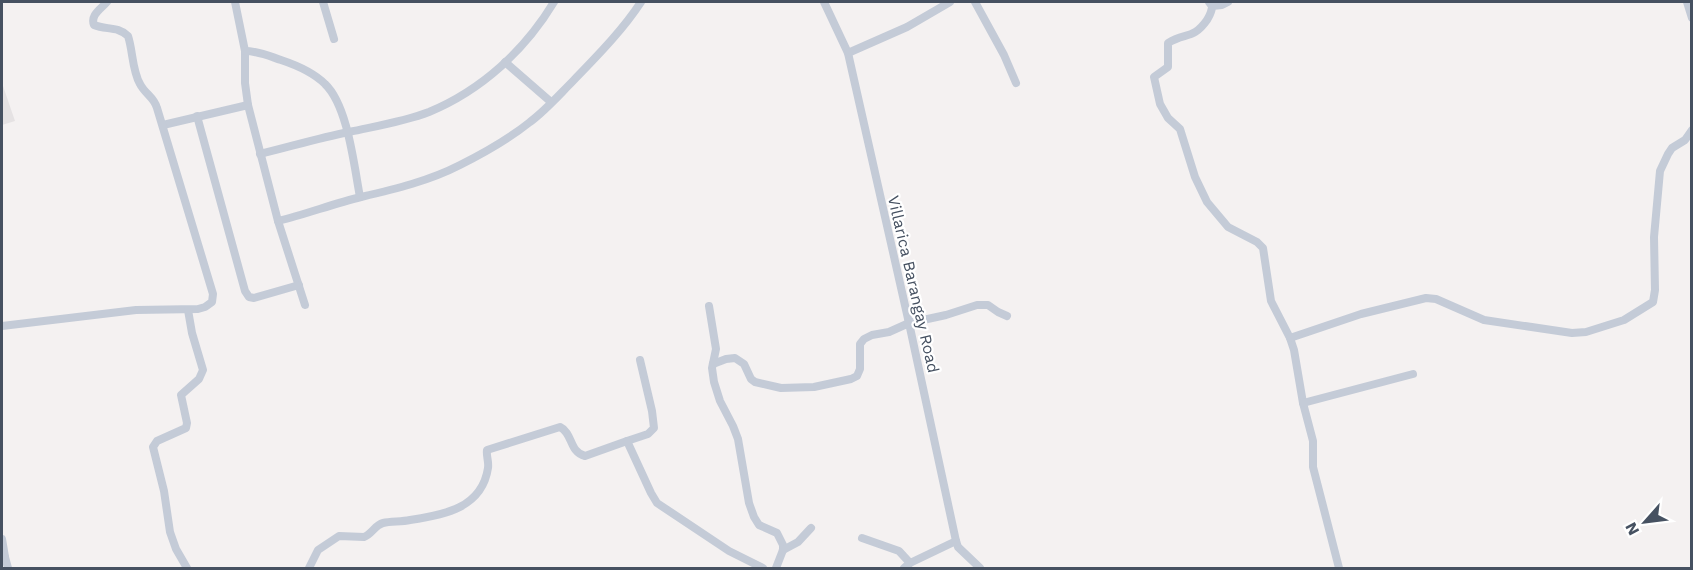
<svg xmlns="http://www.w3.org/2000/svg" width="1693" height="570" font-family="'Work Sans',sans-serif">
<rect width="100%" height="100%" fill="#f4f1f1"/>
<path fill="#e5e2e3" d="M2,83L15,121L2,125Z"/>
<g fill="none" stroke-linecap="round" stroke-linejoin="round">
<g stroke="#c4cbd7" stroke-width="8">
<path d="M235,2L245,51V83L248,105L278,221L305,305"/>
<path d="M323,2L334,39"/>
<path d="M824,2L848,53L909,323L956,541L958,547L980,568"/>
<path d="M975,2L1004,55L1016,83"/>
<path d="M1209,2L1212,6C1212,12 1210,15 1207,20C1193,40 1185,32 1168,43V67L1154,77L1160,104L1168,118L1180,129L1195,177L1207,202L1228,227L1257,242L1263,248L1271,301L1290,338L1294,350L1303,403L1313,441V467L1339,568"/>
<path d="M1687,2L1692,18"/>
<path d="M1212,6L1222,5L1228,2"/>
<path d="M245,51C258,51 269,56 281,60C296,65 314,73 325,84C348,106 354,166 360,197"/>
<path d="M848,53L907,27L950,2"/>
<path d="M505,62L551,102"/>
<path d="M197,116L245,291L249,297L254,298L299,285"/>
<path d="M163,125L248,105"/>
<path d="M260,154C289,147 319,138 349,132C376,126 403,122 429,112C482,90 525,50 554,2"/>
<path d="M278,221C306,214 333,204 361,197C395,189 429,181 460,165C484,153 510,138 530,122C546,110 559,95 573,81C597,56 622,31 641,2"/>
<path d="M709,306L716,349L712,368L714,382L720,401L733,426L738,439L749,503L754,517L759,525L777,533L783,545V550L776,568"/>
<path d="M2,326L136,310L198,309L205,307L212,302L213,294L157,108C154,97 145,94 140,84C132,70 133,51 128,36C118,26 106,30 94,25C90,15 101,9 107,2"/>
<path d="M1290,338L1361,314L1426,298L1436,299L1484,320L1572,333L1586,332L1624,320L1653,302L1655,290L1654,237L1660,171L1668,154L1672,148L1685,140L1692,130"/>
<path d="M713,364L726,359L735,358L744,364L751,379L755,382L781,388L814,387L851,379L857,376L860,369V344L864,339L872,335L889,332L909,323L946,315L977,305H988L998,312L1007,316"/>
<path d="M1303,403L1413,374"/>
<path d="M627,441L648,434L654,428L652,411L640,360"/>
<path d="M862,538L899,551L910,563"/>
<path d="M2,539L5,557L2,558"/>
<path d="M783,550L798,542L811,528"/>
<path d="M5,557L8,568"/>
<path d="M187,568L176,549L170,532L164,491L153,447L157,441L186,428L187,423L181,395L199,379L203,370L192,333L188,310"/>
<path d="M309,568L318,550L339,536L364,537C372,534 375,525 383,523C391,521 401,522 410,520C444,515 482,508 488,468C489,461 486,456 487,450L560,427C573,433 569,452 585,456L627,441L651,493L657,503L729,551L763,568"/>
<path d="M904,568L910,563L956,541"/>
</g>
</g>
<g text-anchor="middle" stroke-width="4.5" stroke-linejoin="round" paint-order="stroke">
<g font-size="16" fill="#465161" stroke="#fff">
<text transform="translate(914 284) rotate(77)" y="6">Villarica Barangay Road</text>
</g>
</g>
<rect width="1693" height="570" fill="none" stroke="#465161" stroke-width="6"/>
<g transform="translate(1645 522) rotate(242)" stroke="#ffffff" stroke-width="4.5" paint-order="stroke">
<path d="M0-4.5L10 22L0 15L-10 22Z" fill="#465161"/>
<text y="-9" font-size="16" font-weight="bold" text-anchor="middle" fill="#465161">N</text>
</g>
</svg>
